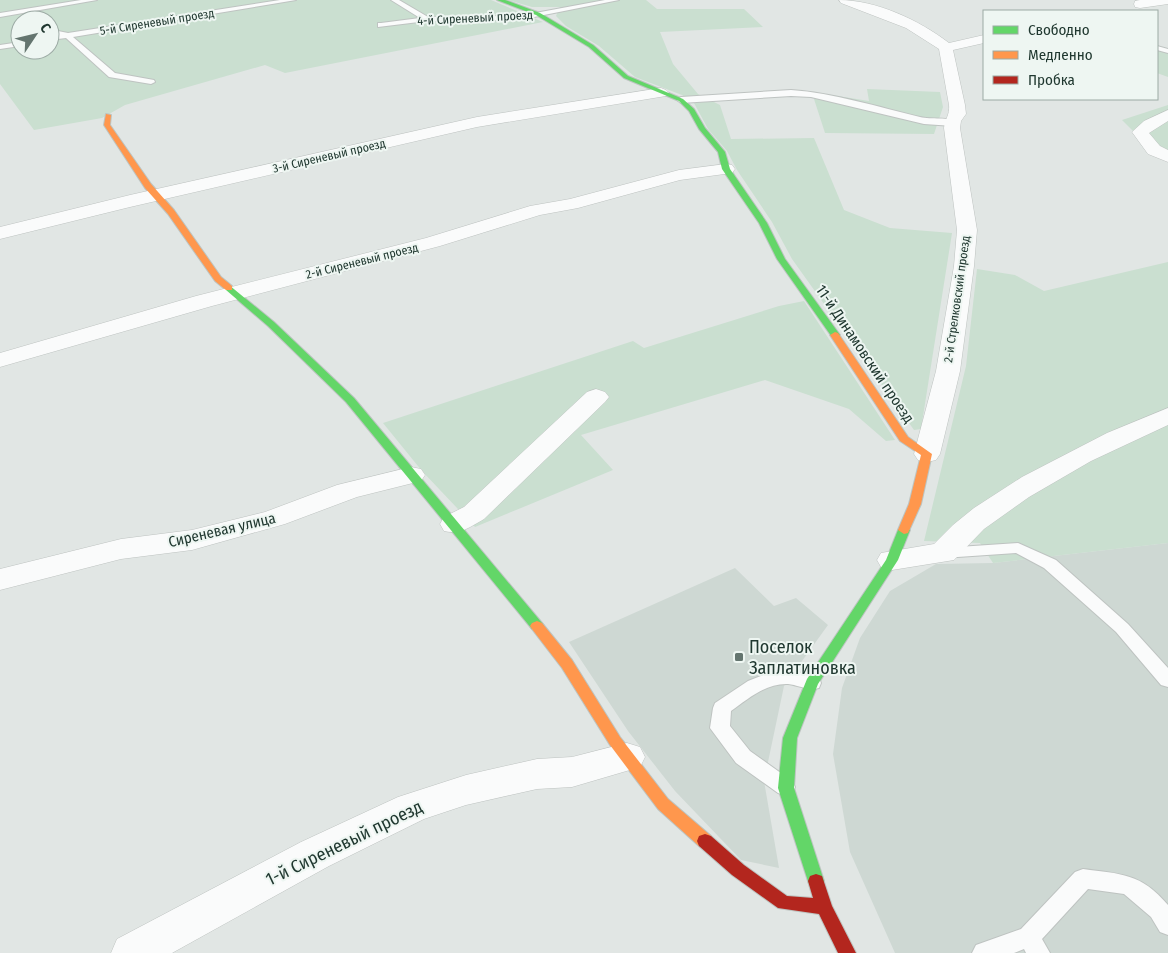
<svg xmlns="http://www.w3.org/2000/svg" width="1168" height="953" font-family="'Fira Sans Condensed',sans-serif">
<rect width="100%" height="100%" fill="#e1e6e4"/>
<g fill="#ced8d3">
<path d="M1168,543V953H895L850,852L833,754L842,688L860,638L890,591L936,564L993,563Z"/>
<path d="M735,568L774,606L796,598L828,625L784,686L764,781L779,868L741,860L675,791L628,731L569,642Z"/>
</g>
<g fill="#cadfd0" fill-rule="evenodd">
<path d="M0,0H491L543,22L285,73L265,65L125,105L102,118L34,130L0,84ZM20,20H50V50H20Z"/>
<path d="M508,0H646L657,9H744L763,27L660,32L673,64L698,94L720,105L731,139L814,138L844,210L890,228L952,233L921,429L914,430L792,259L772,222L737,170L727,151L708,129L694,103L682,95L635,77L599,46L566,26L556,16L560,7H532Z"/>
<path d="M1157,46L1168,49V77L1157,73Z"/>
<path d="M867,89L940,92L943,107L934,134L825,133L814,99L825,94L869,101Z"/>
<path d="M1168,105V151L1136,134L1122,120Z"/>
<path d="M1168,262V543L993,563L980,543L924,541L966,366L977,269L1015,275L1044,291Z"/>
<path d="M804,301L895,440L886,441L849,409L765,380L581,435L613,470L475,527L422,471L383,423L633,341L644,348L779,306Z"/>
</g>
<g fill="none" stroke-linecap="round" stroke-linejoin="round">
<defs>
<g id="lane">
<path d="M81,0H97L0,17V13Z"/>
<path d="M280,0H296L73,37L115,73L154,80L155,82L151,84L109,77L66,38L50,40V36L58,34V31L68,33Z"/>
<path d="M391,0H399L428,17L519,16L605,0H619L519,20L427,21L378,27V23H381L420,18Z"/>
<path d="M20,42V46L0,49V45Z"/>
<path d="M1157,46L1168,49V53L1157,50Z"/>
<path d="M791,90C834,93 878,107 920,117C931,120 949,116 957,123L953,126L924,124L811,97L791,96L681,103L677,100L681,97Z"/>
<path d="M1018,543L1056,560L1128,624L1168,668V687L1161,685L1116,632L1044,568L1016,553L943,558L937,557L935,553L937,549L943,548Z"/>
<path d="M774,671L798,672L819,678L821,683L819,688C808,691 798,685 788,684C766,683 748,699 731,711L730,726L750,751L792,781L795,787L792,793L785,795L778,793L736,763L710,728L713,708L715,703L748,681Z"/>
<path d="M1083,869C1121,874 1141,873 1168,905V935L1160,932L1151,917L1124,894L1088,889L1042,939L1050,953H1026L1024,949L1014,953H972L976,945L1021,929L1075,872Z"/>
</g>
<g id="street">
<path d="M839,0C876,0 919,20 949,43L984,35V43L953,50L965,105L966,114L961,121L960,128L977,230L974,266L960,371L940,454L936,460L927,462L918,460L914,454L936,371L954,266L957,230L944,128C945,119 950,115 949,105L939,49L906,28L841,3Z"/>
<path d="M1140,0H1168V4L1140,8L1135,7L1134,4L1135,1Z"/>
<path d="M661,88L666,90L669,93L666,96L477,127L130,207L0,239V227L130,195L477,117Z"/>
<path d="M1168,110V121L1149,133L1160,146L1168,150V162L1148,154L1132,132L1144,121Z"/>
<path d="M726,164L732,165L735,169L732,173L680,180L578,208L540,215L440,246L212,306L0,367V353L196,296L426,238L530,206L570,199L679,170Z"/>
<path d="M596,389L605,392L609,397L605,402L484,519C470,527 460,535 444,531L440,524L444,517L464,507L587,392Z"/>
<path d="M1168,408V425L1091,461L1029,497L984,529L954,560L892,570L881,567L877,560L881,553L934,544L953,525L974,508L1022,477L1107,433Z"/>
<path d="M411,467L421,469L425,475L421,481L357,497L285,524L192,550L121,559L0,590V569L121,539L192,530L265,512L337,485Z"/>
<path d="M627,743L640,747L645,757L640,767L572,787L537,789L466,805L424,819L329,866L172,953H111L117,939L301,842L398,797L466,775L537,759L572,757Z"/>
</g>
<g id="fast">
<path d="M497,0H505L540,13L593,45L628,76L683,99L694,109L705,128L725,152L730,169L767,223L785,259L840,335L838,337H832L777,259L759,223L722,169L718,152L699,129L689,111L679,101L624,78L589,47L536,15Z"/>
<path d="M229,285L274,322L354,398L542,623L544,626L542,629H532L346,402L268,326L226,290V286Z"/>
<path d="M904,526L910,530L898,560L818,684L797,738L794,788L824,881L822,886L816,888L810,886L808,881L778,788L783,738L807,679L886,560L898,530Z"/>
</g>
<g id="slow">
<path d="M106,114L111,115L110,125L151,184L174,210L221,277L232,286V290H226L215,281L168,214L145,188L104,125Z"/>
<path d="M835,332L838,333L908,437L932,454L921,504L908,533L904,534L898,530L909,504L921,455L900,441L830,335Z"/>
<path d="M537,621L542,623L572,660L620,737L668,799L711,836L713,841L711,846L705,848L699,846L658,809L610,745L562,668L532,629L530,626L532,623Z"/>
</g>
<path id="jam" d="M705,834L711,836L744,865L787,896L813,898L808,881L810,876L816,874L822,876L832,906L856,953H838L819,914L778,908L732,875L699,846L697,841L699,836Z"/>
</defs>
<use href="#lane" stroke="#bec3c1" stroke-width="2"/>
<use href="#street" stroke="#bec3c1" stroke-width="1"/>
<use href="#fast" stroke="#bdc4c1" stroke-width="2"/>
<use href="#slow" stroke="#bdc4c1" stroke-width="2"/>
<use href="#jam" stroke="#bdc4c1" stroke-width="2"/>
<use href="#lane" fill="#fafbfb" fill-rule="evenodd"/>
<use href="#street" fill="#fafbfb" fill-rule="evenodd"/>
<use href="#fast" fill="#63d668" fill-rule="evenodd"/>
<use href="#slow" fill="#ff974d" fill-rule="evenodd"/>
<use href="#jam" fill="#b3261e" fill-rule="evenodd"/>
</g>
<rect fill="#64756f" stroke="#eef6f2" stroke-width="2" x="734" y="652" width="10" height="10" rx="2.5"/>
<g text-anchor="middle" stroke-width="4" stroke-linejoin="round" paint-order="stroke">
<g font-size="12" fill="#203830" stroke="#eef6f2">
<text transform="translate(475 18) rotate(-3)" y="4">4-й Сиреневый проезд</text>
<text transform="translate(157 22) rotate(-9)" y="4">5-й Сиреневый проезд</text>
<text transform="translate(329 156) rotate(-13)" y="4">3-й Сиреневый проезд</text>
<text transform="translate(362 261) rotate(-14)" y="4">2-й Сиреневый проезд</text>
<text transform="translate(957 299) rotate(-82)" y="4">2-й Стрелковский проезд</text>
</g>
<g font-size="15" fill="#203830" stroke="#eef6f2">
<text transform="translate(865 354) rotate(56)" y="5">11-й Динамовский проезд</text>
<text transform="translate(222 530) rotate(-13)" y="5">Сиреневая улица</text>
</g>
<g font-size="18" fill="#203830" stroke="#eef6f2" text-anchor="start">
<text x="749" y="653">Поселок<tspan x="749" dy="21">Заплатиновка</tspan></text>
</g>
<g font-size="18" fill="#203830" stroke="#eef6f2">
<text transform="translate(344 843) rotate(-26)" y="6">1-й Сиреневый проезд</text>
</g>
</g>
<rect x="983" y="10" width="175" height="90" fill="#eef6f2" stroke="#9caaa4"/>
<rect x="993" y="26" width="25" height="8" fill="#63d668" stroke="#9caaa4"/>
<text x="1028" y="35" font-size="15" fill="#203830">Свободно</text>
<rect x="993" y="51" width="25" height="8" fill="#ff974d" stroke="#9caaa4"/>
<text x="1028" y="60" font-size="15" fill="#203830">Медленно</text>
<rect x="993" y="76" width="25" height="8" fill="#b3261e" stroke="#9caaa4"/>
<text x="1028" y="85" font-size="15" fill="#203830">Пробка</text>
<g transform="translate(35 35) rotate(55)"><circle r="24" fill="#eef6f2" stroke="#9caaa4"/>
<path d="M0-4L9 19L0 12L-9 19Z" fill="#64756f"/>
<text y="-8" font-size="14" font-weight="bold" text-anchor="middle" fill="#203830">С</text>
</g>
</svg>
